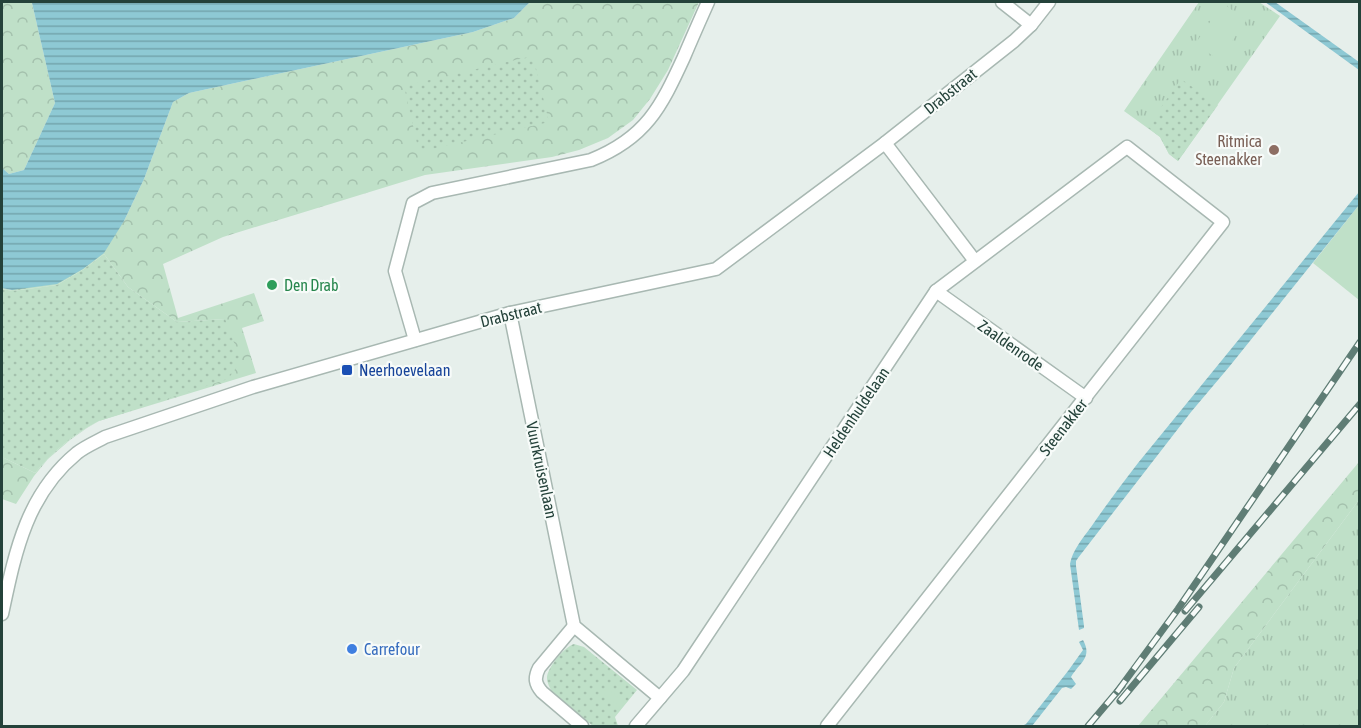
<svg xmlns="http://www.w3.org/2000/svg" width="1361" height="728" font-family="'Asap Condensed',sans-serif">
<defs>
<pattern id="grass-tufts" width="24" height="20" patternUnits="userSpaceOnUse" patternTransform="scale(1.5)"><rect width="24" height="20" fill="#bfe0c8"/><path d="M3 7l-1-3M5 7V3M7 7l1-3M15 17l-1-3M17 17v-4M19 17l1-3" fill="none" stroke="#a4c1ad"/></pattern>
<pattern id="forest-crowns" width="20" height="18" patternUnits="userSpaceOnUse" patternTransform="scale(1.5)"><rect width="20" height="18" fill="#bfe0c8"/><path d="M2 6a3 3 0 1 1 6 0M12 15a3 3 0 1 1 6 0" fill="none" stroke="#a4c1ad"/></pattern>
<pattern id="park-dots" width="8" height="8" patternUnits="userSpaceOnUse" patternTransform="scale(1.5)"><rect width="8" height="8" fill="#bfe0c8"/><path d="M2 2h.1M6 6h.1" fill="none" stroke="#a4c1ad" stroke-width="1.8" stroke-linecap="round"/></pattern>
<pattern id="water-rules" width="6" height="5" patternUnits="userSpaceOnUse" patternTransform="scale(1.5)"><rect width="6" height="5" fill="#8ec9d4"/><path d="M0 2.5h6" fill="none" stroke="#74a5ad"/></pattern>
</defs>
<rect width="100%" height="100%" fill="#e6efeb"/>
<g fill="url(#grass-tufts)">
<path d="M1199,2H1259L1280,16L1178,161L1169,154L1160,137L1124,111Z"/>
<path d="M1359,500V726H1205L1224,702L1234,668Z"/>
</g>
<g fill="url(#forest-crowns)">
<path d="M2,2H39L32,3L55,103L24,170L9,174L2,168Z"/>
<path d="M530,2H699L668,70L650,99L633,120L608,138L579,150L552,157L425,175L223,237L163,264L178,318L254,293L264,321L242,328L256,373L99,421L87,428L70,440L48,459L34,476L16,504L2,499V457L35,473C53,451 74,434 99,421L225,319L177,322L128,287L104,254L84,269L57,285L13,291L2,289V288L12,290L124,221L144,179L173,102L189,93L473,32L514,18Z"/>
<path d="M1359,462V500L1234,668L1224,702L1205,726H1138Z"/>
</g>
<g fill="url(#park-dots)">
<path d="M533,56L549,122L419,152L404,86Z"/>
<path d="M1181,79L1218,105L1178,161L1169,154L1160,137L1147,127Z"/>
<path d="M104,254L128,287L177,322L225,319L241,361L228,379L99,421C74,434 53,451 35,473L2,457V289L13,291L57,285L84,269Z"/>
<path d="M574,644L584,647L637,690L615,717L618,726H593L552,692C550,688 547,683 547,678C547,668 564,647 574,644Z"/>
</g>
<g fill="#bfe0c8">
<path d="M1223,3L1246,21L1219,60L1195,44Z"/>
<path d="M1359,205V300L1313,263Z"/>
<path d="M607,688L625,703L621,708L603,693Z"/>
</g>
<g fill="url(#water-rules)">
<path d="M39,2H530L514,18L473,32L189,93L173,102L144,179L124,221L104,253L83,269L57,284L12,290L2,288V168L9,174L24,170L55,103L32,3Z"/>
<path d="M1265,2H1275L1359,62V70Z"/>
<path d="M1359,192V205L1229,367L1191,412L1078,558L1076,561V566L1084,626V628L1079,630L1070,564C1072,551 1083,538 1091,527C1106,505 1122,484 1138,463Z"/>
<path d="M1083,640C1093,658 1079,663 1071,677L1076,684L1071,689L1066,687L1062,688L1032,726H1022L1026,724L1068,671L1083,650L1079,642Z"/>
</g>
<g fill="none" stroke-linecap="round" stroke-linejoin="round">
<defs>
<g id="minor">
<path d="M1002,2L1031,25"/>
<path d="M885,143L975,261"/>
<path d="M936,291L1086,398"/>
<path d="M510,313L574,626L660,698"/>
<path d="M415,340L395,271L413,203L432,193L591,160C646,138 661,107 684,57C692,38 700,20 708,2"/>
<path d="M2,614C15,553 26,495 77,453C86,446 96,442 105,437L253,387L510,313L716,269L885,143L1014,41L1031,25L1049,2"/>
<path d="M574,626L539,668C534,678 535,684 542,692L582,726"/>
<path d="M636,726L683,671L936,291L1127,147L1223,222L827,726"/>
</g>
</defs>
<use href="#minor" stroke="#a8b8b2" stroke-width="15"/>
<use href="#minor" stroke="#fff" stroke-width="12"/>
<defs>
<g id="rail">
<path d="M1185,611L1360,404"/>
<path d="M1117,692L1178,609L1360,342"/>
<path d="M1120,701L1199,607"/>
<path d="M1088,726L1122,686"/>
</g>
</defs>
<use href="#rail" stroke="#5f7d75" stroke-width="7"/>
<use href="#rail" stroke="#f7fbf9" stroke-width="4.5" stroke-dasharray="14" stroke-linecap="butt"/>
</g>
<circle fill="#8d6e63" stroke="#f7fbf9" stroke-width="2" cx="1274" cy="150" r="6"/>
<circle fill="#2e9e5b" stroke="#f7fbf9" stroke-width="2" cx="272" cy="285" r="6"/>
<rect fill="#1a4fb4" stroke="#f7fbf9" stroke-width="2" x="341" y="364" width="12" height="12" rx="3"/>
<circle fill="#3f7fe0" stroke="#f7fbf9" stroke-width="2" cx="352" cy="649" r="6"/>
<g text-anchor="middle" stroke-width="4.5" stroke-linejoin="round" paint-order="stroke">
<g font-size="16" fill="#24423a" stroke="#f7fbf9">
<text transform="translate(950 91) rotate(-39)" y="6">Drabstraat</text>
<text transform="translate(511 314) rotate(-14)" y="6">Drabstraat</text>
<text transform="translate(1011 345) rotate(35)" y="6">Zaaldenrode</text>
<text transform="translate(856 412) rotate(-56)" y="6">Heldenhuldelaan</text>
<text transform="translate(1063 427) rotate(-52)" y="6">Steenakker</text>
<text transform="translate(542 470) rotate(78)" y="6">Vuurkruisenlaan</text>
</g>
<g font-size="16" fill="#785e54" stroke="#f7fbf9" text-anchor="end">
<text x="1262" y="147">Ritmica<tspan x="1262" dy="18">Steenakker</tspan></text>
</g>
<g font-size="16" fill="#27864d" stroke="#f7fbf9" text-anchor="start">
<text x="284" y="291">Den Drab</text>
</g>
<g font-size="16" fill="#164399" stroke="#f7fbf9" text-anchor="start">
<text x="359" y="376">Neerhoevelaan</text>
</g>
<g font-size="16" fill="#366cbe" stroke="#f7fbf9" text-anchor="start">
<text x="364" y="655">Carrefour</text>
</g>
</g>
<rect width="1361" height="728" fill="none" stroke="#24423a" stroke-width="6"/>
</svg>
